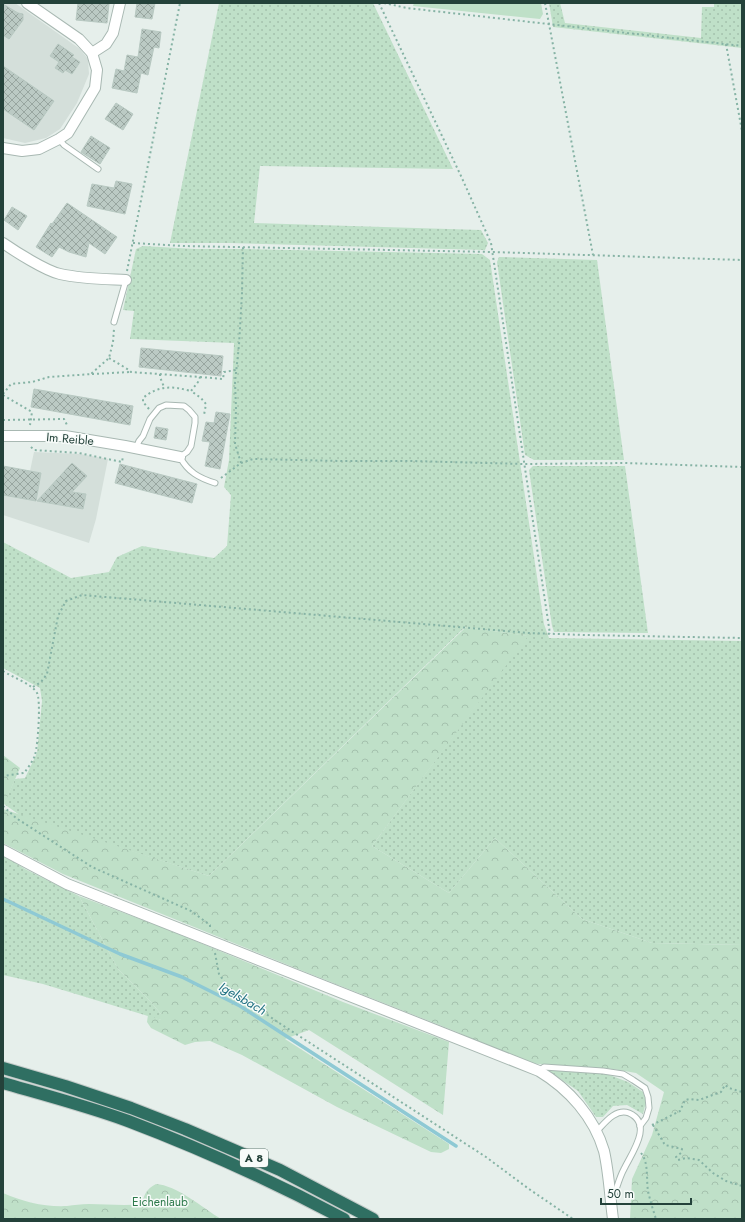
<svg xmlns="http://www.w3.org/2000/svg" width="745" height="1222" font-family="Jost,sans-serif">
<defs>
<pattern id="grass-dots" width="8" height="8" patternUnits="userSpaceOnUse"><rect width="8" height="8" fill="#bfe0c8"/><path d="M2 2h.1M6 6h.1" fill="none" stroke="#a4c1ad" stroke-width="1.8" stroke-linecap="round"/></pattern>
<pattern id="forest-crowns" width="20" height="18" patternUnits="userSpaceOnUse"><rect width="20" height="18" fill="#bfe0c8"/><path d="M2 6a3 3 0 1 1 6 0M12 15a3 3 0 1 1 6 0" fill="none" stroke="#a4c1ad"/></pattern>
<pattern id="building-cross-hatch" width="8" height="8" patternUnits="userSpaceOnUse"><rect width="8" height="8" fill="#bbcac4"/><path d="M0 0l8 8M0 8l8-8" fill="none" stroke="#98a6a0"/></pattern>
</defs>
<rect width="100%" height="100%" fill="#e6efeb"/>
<g fill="#d4dfda">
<path d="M3,3H15L80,49L88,59L89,74L77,103L60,129L46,138L25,143L3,138Z"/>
<path d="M34,452L80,454L108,459L96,519L89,543L3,515V467L30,471Z"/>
</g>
<g fill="url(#grass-dots)">
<path d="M219,3H373L453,169L260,166L254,223L481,230L488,243L485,250L229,243H170Z"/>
<path d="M549,3H560L565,23L701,38L702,7H714V3H742V48L553,27Z"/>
<path d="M143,246L195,249H239L482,254L490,260L544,624L549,638L742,641V945L652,943L582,919L495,838L449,893L372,846L527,636L465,627L209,876L21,816L4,804L15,779L25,778L37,753L42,701L40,688L3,668V542L71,578L109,572L117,557L142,546L214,558L227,546L231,495L224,487L229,460L234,343L130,339L134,311L123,310L136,249Z"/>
<path d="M499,257L597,260L624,460H534L525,455L497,262Z"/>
<path d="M533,466H625L648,633L554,632L552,626L529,470Z"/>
<path d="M3,855L25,869L79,896L118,969L150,1001L161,1014V1020L43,984L3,975Z"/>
<path d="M550,1069L604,1073L628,1082L643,1092L646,1102L643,1114L627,1105L613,1106L603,1117H596L578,1091L549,1071Z"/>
</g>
<g fill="url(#forest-crowns)">
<path d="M466,627L528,636L372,846L449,893L495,838L582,919L652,943L742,945V1219H630L632,1179L652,1135L664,1092L636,1073L613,1069L525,1063L457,1032L308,973L63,874L3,843V809L209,876Z"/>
<path d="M3,755L20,768L3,807Z"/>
<path d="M79,896L164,928L343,1002L449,1042L443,1115L309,1030L285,1039L449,1144V1149L441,1153L431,1152L337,1107L242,1055L210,1041L195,1042L185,1045L151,1028L147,1022L148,1015L161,1020V1014L150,1001L118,969Z"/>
<path d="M156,1184C176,1185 203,1208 221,1219H3V1193C24,1202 44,1207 67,1206C74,1205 81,1204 89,1204C106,1204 124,1206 142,1204C144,1195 146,1189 156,1184Z"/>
</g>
<path fill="#bfe0c8" d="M414,3H541L543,14L540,19L413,6Z"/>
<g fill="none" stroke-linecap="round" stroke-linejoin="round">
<path stroke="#8ec9d4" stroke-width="3.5" d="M3,899L120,954L182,977L240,1006L456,1146"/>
</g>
<g fill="url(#building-cross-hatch)" stroke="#b8c9c2">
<path d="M78,3L109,4L107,23L76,20Z"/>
<path d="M137,3H155L152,19L135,17Z"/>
<path d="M3,4L18,13L23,14V20L9,39L3,35Z"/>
<path d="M142,29L161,32L159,48L154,47L148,75L141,73L137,93L112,88L116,69L124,71L127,55L138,57Z"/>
<path d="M58,44L74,55L72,57L80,62L72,74L65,70L63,73L55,68L59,62L50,56Z"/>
<path d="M3,66L54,101L34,130L3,109Z"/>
<path d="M116,103L133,114L123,130L105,119Z"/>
<path d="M91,136L110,148L100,164L81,152Z"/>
<path d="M116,181L132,184L125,214L87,206L92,184L114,188Z"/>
<path d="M67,203L117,237L105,254L89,243L86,257L69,252L59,247L52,257L36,247L51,223L52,224Z"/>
<path d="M12,207L27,216L18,230L4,220Z"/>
<path d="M141,348L223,356L221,376L139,367Z"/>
<path d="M34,389L133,406L130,425L31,407Z"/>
<path d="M216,412L230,414L220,469L205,466L210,442L202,441L206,422L214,423Z"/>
<path d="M156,427L168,429L166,440L154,438Z"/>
<path d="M72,463L87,476L72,492L86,494L83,509L37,501Z"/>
<path d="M120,464L197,484L192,503L115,483Z"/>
<path d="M3,466L41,473L36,501L3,495Z"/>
</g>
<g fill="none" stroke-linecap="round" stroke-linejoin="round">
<defs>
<g id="lane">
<path d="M59,139L64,145L98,169"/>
<path d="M114,322L126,280"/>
<path d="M136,448L139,441L143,436L150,419L159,408L166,405L184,406L189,410L195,417V423L191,446L187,452L180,457C188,472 199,478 215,483"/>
<path d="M539,1071L544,1067L603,1071L623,1074L633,1080L645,1088L648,1097L649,1108L646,1118L640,1126"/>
<path d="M596,1132C604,1124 615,1108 629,1113C654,1124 631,1154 624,1169C619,1178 617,1188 613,1198"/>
</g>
<g id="street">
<path d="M92,53L106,44L113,33L120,3"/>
<path d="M3,148L22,151L39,149L59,139L68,133L95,88L97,70L92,53L79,39L27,3"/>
<path d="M3,243C16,252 46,271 60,274C82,279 104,279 126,280"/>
<path d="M3,436H65L125,446L180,457"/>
<path d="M3,850L67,884L539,1071C569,1089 594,1117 604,1151C609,1173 610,1197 613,1219"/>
</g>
<g id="highway">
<path d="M3,1068L65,1086L131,1108L185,1129L280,1170L373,1219"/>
<path d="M3,1083C45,1095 87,1106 128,1121C202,1149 274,1182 344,1219"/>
</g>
</defs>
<use href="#lane" stroke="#a8b8b2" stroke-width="7"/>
<use href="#street" stroke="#a8b8b2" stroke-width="12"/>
<use href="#highway" stroke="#c2cac8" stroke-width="14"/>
<g stroke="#86b3a5" stroke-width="2" stroke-dasharray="2 3" stroke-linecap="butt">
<path d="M356,3H373"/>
<path d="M379,3L461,176L491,243L550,634"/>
<path d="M384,3L407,8L742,46"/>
<path d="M545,3L593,255"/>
<path d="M726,44L742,131"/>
<path d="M133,243L183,246L493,252L742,260"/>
<path d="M127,271L180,3"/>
<path d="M109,358L129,370L131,372L200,377L198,382L191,391L201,398L206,404L204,415"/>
<path d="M92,374L131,372"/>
<path d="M160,374V377L164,387"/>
<path d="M200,377L223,379L224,372L236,370"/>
<path d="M3,394L11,384L32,382L49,377L92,374V373L109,358L113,342L114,329"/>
<path d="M3,395L32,412L30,425"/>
<path d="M149,409L143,402V398C159,385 172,386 191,391"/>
<path d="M3,420L64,419L67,425"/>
<path d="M31,447L34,450L79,453L122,462L123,456"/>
<path d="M241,463L235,444L236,408L235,382L239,345L242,293L243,246"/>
<path d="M221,478L241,463L253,459L341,461H412L524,464L625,463L742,467"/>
<path d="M3,671C12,677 32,684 37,693C41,700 38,745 35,755C33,761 28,768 24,773L3,776"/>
<path d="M33,687L41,682L47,674L58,616L66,601L82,595L529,633L584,635L742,638"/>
<path d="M3,806L16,818L92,867L191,911L210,925V930"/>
<path d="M215,953L219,974L228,987L276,1021L486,1157L529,1189L573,1219"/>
<path d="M652,1125L680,1111L685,1100L690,1099L699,1100L721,1092L725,1085L729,1088L742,1092"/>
<path d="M653,1125L665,1145L682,1149L681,1153L676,1157L678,1160L686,1158L699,1160L713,1173L726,1181L742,1186"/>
<path d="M641,1153C649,1163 646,1178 648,1191C650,1200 653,1210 656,1219"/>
</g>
<use href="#lane" stroke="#fff" stroke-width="5"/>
<use href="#street" stroke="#fff" stroke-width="10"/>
<use href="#highway" stroke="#2f6f62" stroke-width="12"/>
</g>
<g text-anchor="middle" stroke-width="3" stroke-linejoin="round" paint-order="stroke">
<rect fill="#f7fbf9" stroke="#637a73" stroke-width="1" x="240" y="1149" width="28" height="18" rx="3"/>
<g font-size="11" font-weight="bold" fill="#24423a">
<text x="254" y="1162">A 8</text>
</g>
<g font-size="12" fill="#24423a" stroke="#f7fbf9">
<text transform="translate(70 439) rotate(5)" y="4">Im Reible</text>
</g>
<g font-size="12" fill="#2d7a4b" stroke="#f7fbf9">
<text x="160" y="1206">Eichenlaub</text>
</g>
<g font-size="13" font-style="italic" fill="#1c6f80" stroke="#f7fbf9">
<text transform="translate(243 998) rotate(30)" y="5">Igelsbach</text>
</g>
</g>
<rect width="745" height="1222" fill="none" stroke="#24423a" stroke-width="8"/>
<path d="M601 1198v6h90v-6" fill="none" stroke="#24423a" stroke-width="2"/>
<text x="607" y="1198" font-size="12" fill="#24423a" stroke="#f7fbf9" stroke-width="3" paint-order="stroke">50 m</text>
</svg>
